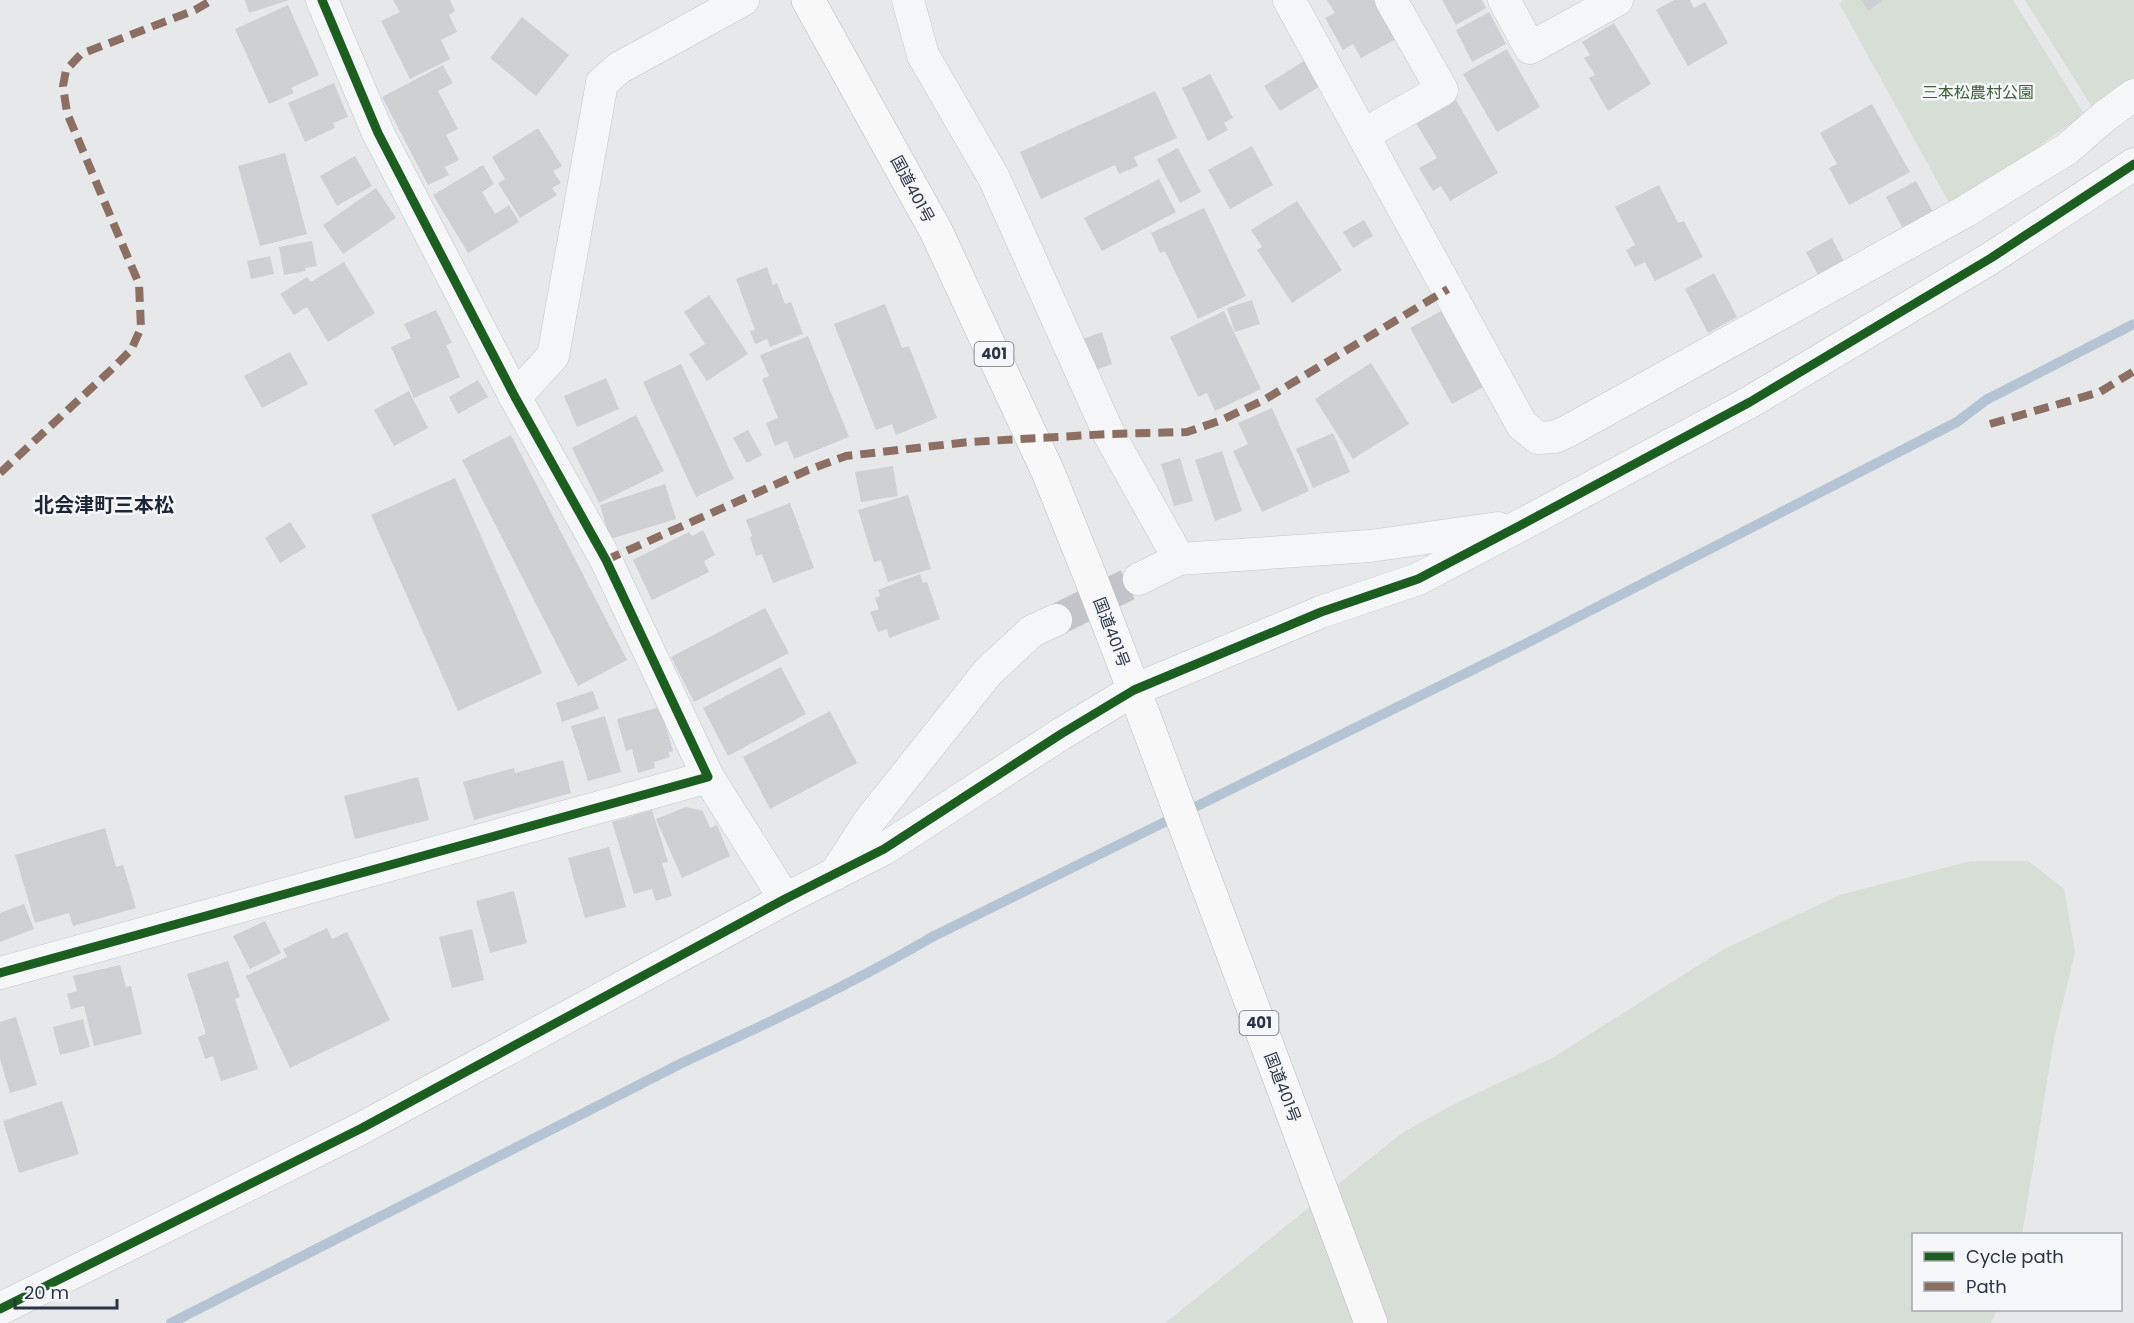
<svg xmlns="http://www.w3.org/2000/svg" width="2134" height="1323" font-family="Poppins,'Noto Sans JP',sans-serif">
<rect width="100%" height="100%" fill="#e6e8ea"/>
<g fill="#d6ded6">
<path d="M1844,0H2013L2084,114L1952,208L1839,3Z"/>
<path d="M2025,0H2134V80L2092,107Z"/>
<path d="M1971,861H2028L2064,889L2075,952L2054,1039L2022,1234H1914V1310H1997L1991,1323H1165L1402,1133L1456,1103L1554,1057L1724,949L1840,895Z"/>
</g>
<g fill="none" stroke-linecap="round" stroke-linejoin="round">
<path stroke="#b4c4d5" stroke-width="10" d="M171,1323L684,1062C768,1023 852,984 932,937L1525,644L1957,422L1986,400L2134,324"/>
</g>
<g fill="#ced0d3">
<path d="M245,0H289L249,13Z"/>
<path d="M393,0H450L455,11L449,15L457,32L441,40L450,59L410,79L381,21L400,12Z"/>
<path d="M1327,0H1374L1396,39L1361,58L1353,44L1343,50L1325,18L1335,13Z"/>
<path d="M1442,0H1482L1486,8L1456,25Z"/>
<path d="M1674,0H1690L1694,8L1705,2L1728,43L1688,66L1656,10Z"/>
<path d="M1861,0H1883L1868,11Z"/>
<path d="M288,5L319,75L291,88L294,93L269,104L235,29Z"/>
<path d="M1489,12L1506,44L1472,62L1456,30Z"/>
<path d="M522,17L569,55L536,96L490,58Z"/>
<path d="M1614,23L1651,84L1608,111L1589,78L1595,75L1584,58L1590,55L1582,42Z"/>
<path d="M1507,49L1540,107L1497,132L1463,74Z"/>
<path d="M1304,61L1320,86L1280,111L1264,86Z"/>
<path d="M443,65L453,83L438,91L458,129L446,135L459,160L445,167L449,175L428,185L382,97Z"/>
<path d="M1210,74L1233,118L1224,123L1228,130L1208,141L1182,88Z"/>
<path d="M334,83L348,117L333,123L335,128L305,142L288,103Z"/>
<path d="M1155,91L1177,138L1134,157L1138,166L1119,174L1115,165L1041,199L1020,152Z"/>
<path d="M1456,100L1498,173L1450,201L1441,186L1433,191L1419,168L1437,158L1416,123Z"/>
<path d="M1872,104L1910,172L1849,205L1829,168L1837,164L1820,133Z"/>
<path d="M538,128L562,166L553,171L561,183L552,188L557,195L520,218L498,183L505,179L492,157Z"/>
<path d="M1252,146L1273,185L1230,209L1208,170Z"/>
<path d="M1178,148L1201,192L1180,203L1157,159Z"/>
<path d="M285,153L307,234L260,246L238,166Z"/>
<path d="M355,156L372,186L337,206L320,176Z"/>
<path d="M483,165L494,184L482,192L495,214L509,205L519,222L468,253L433,195Z"/>
<path d="M1159,179L1176,212L1102,251L1084,218Z"/>
<path d="M1916,181L1933,212L1903,229L1886,197Z"/>
<path d="M1659,185L1678,223L1684,221L1703,257L1655,281L1645,262L1635,267L1626,250L1635,245L1615,207Z"/>
<path d="M376,188L396,218L343,254L323,225Z"/>
<path d="M1297,201L1342,270L1292,303L1257,250L1262,247L1251,230Z"/>
<path d="M1204,208L1246,296L1198,319L1165,251L1160,253L1151,233Z"/>
<path d="M1364,220L1373,236L1353,248L1343,232Z"/>
<path d="M1832,238L1844,262L1818,275L1806,252Z"/>
<path d="M312,241L317,266L305,268L306,271L284,275L279,247Z"/>
<path d="M270,256L274,274L251,279L247,261Z"/>
<path d="M344,262L375,313L328,342L307,307L294,315L280,294L307,277L311,282Z"/>
<path d="M767,267L773,285L777,283L785,304L791,302L803,334L770,347L767,339L755,344L750,331L755,330L736,279Z"/>
<path d="M1714,273L1737,317L1708,333L1685,289Z"/>
<path d="M709,295L748,354L707,381L689,354L705,344L684,312Z"/>
<path d="M1252,300L1260,324L1235,332L1227,308Z"/>
<path d="M885,304L902,348L909,346L937,418L896,435L892,424L876,430L834,324Z"/>
<path d="M1445,309L1487,385L1452,404L1410,328Z"/>
<path d="M436,310L452,343L446,345L460,377L414,398L391,347L411,338L404,324Z"/>
<path d="M1224,311L1261,389L1215,411L1207,393L1198,397L1170,337Z"/>
<path d="M1102,332L1112,364L1093,371L1083,339Z"/>
<path d="M808,336L849,437L794,459L787,441L775,446L766,423L778,418L762,379L769,376L760,355Z"/>
<path d="M290,352L308,384L262,408L244,376Z"/>
<path d="M1371,363L1409,424L1353,459L1315,399Z"/>
<path d="M681,364L734,479L696,497L643,382Z"/>
<path d="M606,378L619,409L577,427L564,396Z"/>
<path d="M478,380L488,397L458,414L449,397Z"/>
<path d="M409,391L428,428L394,446L374,410Z"/>
<path d="M1272,408L1309,491L1262,512L1233,451L1248,444L1238,423Z"/>
<path d="M636,415L664,471L599,503L572,448Z"/>
<path d="M748,430L762,455L747,463L733,438Z"/>
<path d="M1333,433L1350,472L1313,488L1296,449Z"/>
<path d="M511,435L627,660L578,686L462,460Z"/>
<path d="M1222,451L1242,511L1215,521L1195,460Z"/>
<path d="M1180,458L1193,501L1174,506L1161,464Z"/>
<path d="M893,466L898,496L861,502L855,472Z"/>
<path d="M455,478L542,673L458,711L371,515Z"/>
<path d="M665,484L676,519L610,539L600,505Z"/>
<path d="M908,495L931,569L888,582L881,560L874,562L858,510Z"/>
<path d="M790,503L814,568L773,583L762,554L756,556L750,537L752,536L746,520Z"/>
<path d="M290,522L306,547L280,563L265,538Z"/>
<path d="M703,530L715,555L704,561L709,572L652,600L633,560L689,532L692,536Z"/>
<path d="M920,574L923,583L927,582L940,619L889,638L887,629L878,632L870,612L879,609L875,598L880,596L878,590Z"/>
<path d="M765,608L789,653L694,702L671,657Z"/>
<path d="M781,667L806,714L728,756L703,708Z"/>
<path d="M593,691L599,709L562,722L556,703Z"/>
<path d="M660,707L673,751L669,752L670,757L654,762L655,768L638,773L632,749L626,751L617,719Z"/>
<path d="M830,711L857,763L770,809L743,757Z"/>
<path d="M605,716L621,772L588,781L571,726Z"/>
<path d="M563,760L571,793L474,820L463,782L514,768L515,773Z"/>
<path d="M418,777L429,820L355,839L344,796Z"/>
<path d="M686,807L703,811L710,828L717,825L730,856L682,878L656,819Z"/>
<path d="M652,810L668,862L662,863L672,896L656,901L652,889L634,894L612,822Z"/>
<path d="M105,828L116,867L123,865L136,908L73,926L69,913L35,923L15,855Z"/>
<path d="M609,847L626,907L585,918L568,858Z"/>
<path d="M514,891L527,943L490,953L476,901Z"/>
<path d="M24,904L34,929L0,942V913Z"/>
<path d="M265,921L281,953L250,969L233,936Z"/>
<path d="M327,928L332,939L347,932L390,1020L290,1068L246,976L287,957L283,949Z"/>
<path d="M472,929L484,980L452,988L439,937Z"/>
<path d="M228,961L240,997L235,999L258,1069L221,1081L213,1056L205,1059L198,1037L206,1034L187,974Z"/>
<path d="M120,965L126,987L131,986L142,1034L94,1046L84,1006L71,1009L67,994L77,991L73,976Z"/>
<path d="M16,1017L37,1085L10,1093L0,1059V1022Z"/>
<path d="M83,1019L90,1047L60,1055L53,1027Z"/>
<path d="M62,1101L79,1154L19,1173L3,1121Z"/>
</g>
<g fill="none" stroke-linecap="round" stroke-linejoin="round">
<path stroke="#c1c4c9" stroke-width="32" stroke-dasharray="32 16" stroke-linecap="butt" d="M1056,620L1139,579"/>
<defs>
<g id="minor">
<path d="M908,0L923,55L994,178L1109,434L1179,559"/>
<path d="M1289,0L1522,425L1538,438L1555,437L1568,431L1966,211L2067,149L2105,116L2134,95"/>
<path d="M1504,0L1530,48L1617,0"/>
<path d="M1363,135L1442,90L1391,0"/>
<path d="M515,397L553,356L602,83L619,68L743,0"/>
<path d="M1139,579L1179,559L1370,546L1498,528"/>
<path d="M708,777L785,899"/>
<path d="M835,874L870,820L988,672L1032,631L1056,620"/>
<path d="M0,973L708,777L606,560L515,397L378,133L322,0"/>
<path d="M0,1309L362,1128L785,899L884,849L1061,734L1134,690L1321,612L1418,579L1521,525L1750,402L1991,258L2134,164"/>
</g>
<path id="trunk" d="M808,0L936,231L1048,472L1090,576L1147,724L1371,1323"/>
</defs>
<use href="#minor" stroke="#c4c6c8" stroke-width="33"/>
<use href="#trunk" stroke="#b8bbbf" stroke-width="34"/>
<use href="#minor" stroke="#f5f6f7" stroke-width="32"/>
<use href="#trunk" stroke="#f8f8f8" stroke-width="33"/>
<g stroke="#8d6e63" stroke-width="8" stroke-dasharray="15 8" stroke-linecap="butt">
<path d="M1990,424L2100,392L2134,371"/>
<path d="M0,473L113,368L131,350L141,328L139,284L67,113L63,86L66,70L81,54L195,10L212,0"/>
<path d="M606,560L808,470L846,456L969,442L1109,434L1187,432L1219,421L1264,400L1448,289"/>
</g>
<defs>
<g id="cycleway">
<path d="M0,973L708,777L606,560L515,397L378,133L322,0"/>
<path d="M0,1309L362,1128L785,899L884,849L1061,734L1134,690L1321,612L1418,579L1521,525L1750,402L1991,258L2134,164"/>
</g>
</defs>
<use href="#cycleway" stroke="#f4f6f9" stroke-width="13"/>
<use href="#cycleway" stroke="#1b5e20" stroke-width="9"/>
</g>
<g text-anchor="middle" stroke-width="5" stroke-linejoin="round" paint-order="stroke">
<g fill="#f4f6f9" stroke="#676e7b" stroke-width="1.5">
<rect x="974.5" y="342" width="39" height="24" rx="4.5"/>
<rect x="1239.5" y="1011" width="39" height="24" rx="4.5"/>
</g>
<g font-size="15" font-weight="bold" fill="#2b3445">
<text x="994" y="359">401</text>
<text x="1259" y="1028">401</text>
</g>
<g font-size="16" fill="#3f6138" stroke="#f4f6f9">
<text x="1978" y="98">三本松農村公園</text>
</g>
<g font-size="16" fill="#2b3445" stroke="#f4f6f9">
<text transform="translate(913 189) rotate(62)" y="6">国道401号</text>
<text transform="translate(1112 632) rotate(69)" y="6">国道401号</text>
<text transform="translate(1283 1087) rotate(69)" y="6">国道401号</text>
</g>
<g font-size="20" font-weight="bold" fill="#1d2536" stroke="#f4f6f9">
<text x="104" y="512">北会津町三本松</text>
</g>
</g>
<rect x="1912" y="1233" width="210" height="78" fill="#f4f6f9" stroke="#a4a8b1" stroke-width="1.5"/>
<rect x="1924" y="1252" width="30" height="9" fill="#1b5e20" stroke="#a4a8b1" stroke-width="1.5"/>
<text x="1966" y="1263" font-size="18" fill="#2b3445">Cycle path</text>
<rect x="1924" y="1282" width="30" height="9" fill="#8d6e63" stroke="#a4a8b1" stroke-width="1.5"/>
<text x="1966" y="1293" font-size="18" fill="#2b3445">Path</text>
<path d="M15 1299v9h102v-9" fill="none" stroke="#2b3445" stroke-width="3"/>
<text x="24" y="1299" font-size="18" fill="#2b3445" stroke="#f4f6f9" stroke-width="4.5" paint-order="stroke">20 m</text>
</svg>
